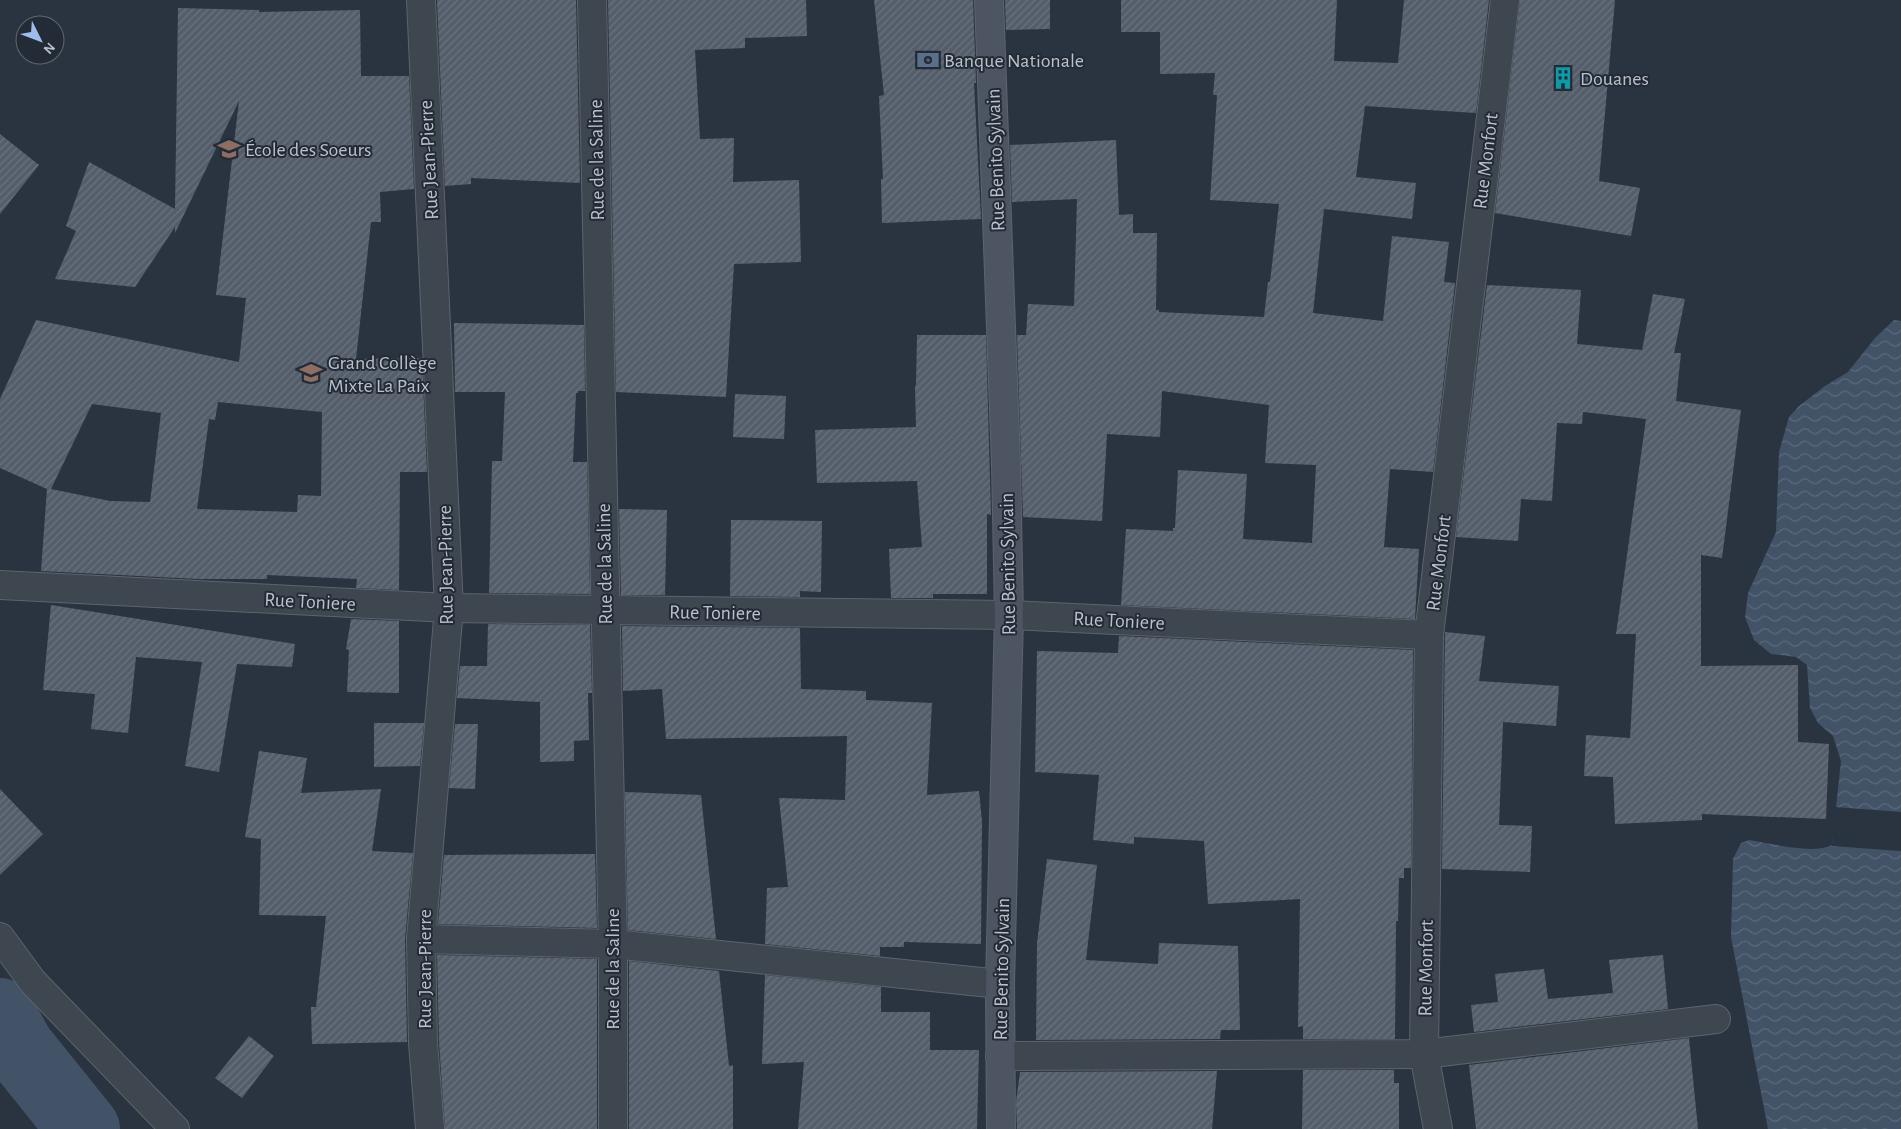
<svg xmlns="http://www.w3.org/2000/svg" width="1901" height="1129" font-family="'Alegreya Sans',sans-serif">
<defs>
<pattern id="water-waves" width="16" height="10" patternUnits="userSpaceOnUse" patternTransform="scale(1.25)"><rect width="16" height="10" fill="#425267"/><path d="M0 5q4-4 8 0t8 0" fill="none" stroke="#5b697b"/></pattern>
<pattern id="building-hatch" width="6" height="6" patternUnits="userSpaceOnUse" patternTransform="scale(1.25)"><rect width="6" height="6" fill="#545d6a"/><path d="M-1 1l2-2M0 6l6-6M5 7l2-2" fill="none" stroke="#6b727e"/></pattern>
</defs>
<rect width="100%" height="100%" fill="#2a3440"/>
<path fill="url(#water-waves)" d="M1894,320L1901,321V1129H1768L1731,937L1733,859L1741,843L1749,840C1770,843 1813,855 1832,845L1841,761L1833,736L1818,723L1810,708L1807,665L1796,657L1771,654L1754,640L1745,617L1748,593L1776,532L1779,452L1789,417L1799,406L1825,386L1848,372L1875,338Z"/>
<path fill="#2a3440" d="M1835,807L1901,812V851L1832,846Z"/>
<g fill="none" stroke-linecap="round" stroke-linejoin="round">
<path stroke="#425267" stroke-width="72" d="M0,1014L18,1047L84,1129"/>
</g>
<g fill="url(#building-hatch)" fill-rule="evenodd">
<path d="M437,0H576L580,183L471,178V184L445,186Z"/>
<path d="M608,0H806L807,36L745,38V48L695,50L700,139L734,138L733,182L799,180L801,262L734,264L726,397L616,392Z"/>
<path d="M874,0H973L976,83H974L981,219L882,223L881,179H883L879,96L884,95Z"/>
<path d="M1005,0H1050V29L1006,30Z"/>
<path d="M1121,0H1337L1334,61L1398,63L1404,0H1489L1476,113L1365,106L1356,177L1416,183L1412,219L1324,209L1313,313L1383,321L1392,236L1449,242L1444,282L1455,283L1433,472L1390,469L1384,547L1419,549L1415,619L1121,605L1126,529L1173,531V528H1175L1178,470L1247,474L1243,539L1312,543L1316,465L1265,463L1269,405L1162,391L1160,437L1107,434L1102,521L1023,517L1017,335H1026L1028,304L1074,306L1077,199L1012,202L1010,145L1116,140L1119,215L1133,214V233H1157L1156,310H1159V312L1264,317L1268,282H1270L1279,204L1210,200L1217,95H1213L1215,73L1160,74V32H1121Z"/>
<path d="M1520,0H1615L1599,181L1640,188L1631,236L1495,213Z"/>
<path d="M178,8L259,10V12L360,10L361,76H409L414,189L380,192L381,222H371L356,359L422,358L427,472H400L399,590L356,588L357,579L267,575V579H198L41,571L47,489L0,468V399L36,320L239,362L246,298L216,295L239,101L175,233V227L135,287L55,279L76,231L66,226L89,162L175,209ZM218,402L322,412L321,496L298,495L297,512L197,509L209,419L215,420ZM92,404L161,413L150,502L110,501L51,489Z"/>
<path d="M0,134L39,165L0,214Z"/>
<path d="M1487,285L1581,290L1577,344L1642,350L1653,294L1685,299L1674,353H1681L1676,401L1741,410L1722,558L1701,555V666L1798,665V742L1829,744L1826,819L1702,814V820L1615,824L1613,777L1584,776L1586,735L1630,738L1636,634H1616L1646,419L1583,412L1582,424L1557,423L1552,501L1521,499L1518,541L1456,537Z"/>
<path d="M454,323L584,325L585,391H578V393H576L573,462H587L590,594L489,593L492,461H502L505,392H455Z"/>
<path d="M917,335H986L991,515L987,514V594H933V598H891L889,549L922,547L917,481L817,483L815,430L916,427L915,386L916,385Z"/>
<path d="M735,394L786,396L784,439L733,437Z"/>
<path d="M619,509L667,510L665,595H621Z"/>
<path d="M731,520L822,521L821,592L800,591V597L730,596Z"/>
<path d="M51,605L295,644L292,667L237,664L219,772L185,766L202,662L136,657L128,733L91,729L95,694L43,690Z"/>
<path d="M351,619L399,621V693L347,692L349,650L346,649Z"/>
<path d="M488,624L590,625L592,693H588L589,740L574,741V761L540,762V702L457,698L460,666H487Z"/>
<path d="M622,626L800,628L801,689L866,691V700L932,703L927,795L979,791L982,821L981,944L904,942V947H880V956L765,944L767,888L788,887L779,798L845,800L847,736L666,739L662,689L623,691Z"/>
<path d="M1445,632L1485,636L1479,681L1559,686L1556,726L1503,722L1499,825L1532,826L1530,872L1442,869Z"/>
<path d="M1119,636L1413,650L1411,868H1404V878H1399L1398,921H1396L1395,1039H1303V1026L1298,1027L1300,899L1208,904L1204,841L1134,837V844L1093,840L1099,775L1035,772L1037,651L1118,653Z"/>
<path d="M374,723H424L420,766L374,767Z"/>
<path d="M455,724H478L475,789L449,788Z"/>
<path d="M259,751L307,758L301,793L381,789L372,851L413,853L405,939L407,1042L312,1044L311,1007H316L326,916L259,915L261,839L245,837Z"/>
<path d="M0,789L43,834L0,875Z"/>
<path d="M625,792L701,795L716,939L628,930Z"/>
<path d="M595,854L597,928L438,924L444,855Z"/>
<path d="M1047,859L1097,865L1086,960L1158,964L1159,943L1238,946L1240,1030H1221L1220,1039L1036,1040L1037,943Z"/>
<path d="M437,955L597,959V1129H445L439,1042Z"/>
<path d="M1663,955L1668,1009L1474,1032L1471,1005L1498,1002L1495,974L1544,969L1548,999L1613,993L1609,960Z"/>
<path d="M629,961L719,971L729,1066L733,1065V1129H629Z"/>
<path d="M765,975L881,987V1012H930V1050H979L977,1129H798L804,1062L762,1064Z"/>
<path d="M249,1036L274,1056L242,1098L215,1078Z"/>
<path d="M1689,1038L1698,1129H1476L1469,1065Z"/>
<path d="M1303,1070H1394V1083H1399V1129H1302Z"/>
<path d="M1217,1071L1212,1129H1017L1016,1102L1020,1072Z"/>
</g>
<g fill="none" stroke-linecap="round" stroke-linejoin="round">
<defs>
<g id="street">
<path d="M421,0L449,608L421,939L423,1043L430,1129"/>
<path d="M592,0L613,944V1129"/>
<path d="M0,585L449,608L1009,615L1429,635"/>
<path d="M0,937L33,982L175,1129"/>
<path d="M421,939L613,944L1000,984"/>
<path d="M1000,1056L1424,1054L1716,1019"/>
<path d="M1438,1129L1424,1054L1429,635L1505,0"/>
</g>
<path id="secondary" d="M989,0L1006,464L1009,615L1000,984L1001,1129"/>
</defs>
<use href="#street" stroke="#5c646d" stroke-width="30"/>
<use href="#secondary" stroke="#5c646d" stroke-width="30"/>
<use href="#street" stroke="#3e4650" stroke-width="28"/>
<use href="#secondary" stroke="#4d5563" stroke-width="28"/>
</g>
<defs>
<symbol id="bank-bare" viewBox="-9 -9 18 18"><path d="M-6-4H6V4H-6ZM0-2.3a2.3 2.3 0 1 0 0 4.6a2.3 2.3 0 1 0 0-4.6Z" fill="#5c6f8a" stroke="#232b36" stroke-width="2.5" paint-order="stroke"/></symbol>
<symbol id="building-bare" viewBox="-9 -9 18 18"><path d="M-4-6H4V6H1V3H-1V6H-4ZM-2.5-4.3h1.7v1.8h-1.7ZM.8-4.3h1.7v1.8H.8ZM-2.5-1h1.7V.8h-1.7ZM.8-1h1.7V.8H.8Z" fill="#0f9aa8" stroke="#232b36" stroke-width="2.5" paint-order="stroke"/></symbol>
<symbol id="school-bare" viewBox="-9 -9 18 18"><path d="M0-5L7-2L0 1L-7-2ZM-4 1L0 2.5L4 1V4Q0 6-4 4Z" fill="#8d6e63" stroke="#232b36" stroke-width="2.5" paint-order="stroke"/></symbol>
</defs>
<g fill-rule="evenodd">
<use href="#bank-bare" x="912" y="44" width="32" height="32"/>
<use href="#building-bare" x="1547" y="62" width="32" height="32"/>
<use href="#school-bare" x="213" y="133" width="32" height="32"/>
<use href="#school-bare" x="295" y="357" width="32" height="32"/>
</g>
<g text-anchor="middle" stroke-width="4" stroke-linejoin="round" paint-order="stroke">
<g font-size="20" fill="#bbc1ca" stroke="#232b36" text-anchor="start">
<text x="944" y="67">Banque Nationale</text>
<text x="1580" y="85">Douanes</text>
<text x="245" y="156">École des Soeurs</text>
<text x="328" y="369">Grand Collège<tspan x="328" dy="23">Mixte La Paix</tspan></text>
</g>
<g font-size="20" fill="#bbc1ca" stroke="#232b36">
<text transform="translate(428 160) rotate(-93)" y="7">Rue Jean-Pierre</text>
<text transform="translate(596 160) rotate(-91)" y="7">Rue de la Saline</text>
<text transform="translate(995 160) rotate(-92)" y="7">Rue Benito Sylvain</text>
<text transform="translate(1485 161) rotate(-83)" y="7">Rue Monfort</text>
<text transform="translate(1438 563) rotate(-83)" y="7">Rue Monfort</text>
<text transform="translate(604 564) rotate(-91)" y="7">Rue de la Saline</text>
<text transform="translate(1007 564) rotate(-91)" y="7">Rue Benito Sylvain</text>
<text transform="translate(445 565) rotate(-91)" y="7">Rue Jean-Pierre</text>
<text transform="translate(310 601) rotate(3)" y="7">Rue Toniere</text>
<text transform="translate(715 612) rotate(1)" y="7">Rue Toniere</text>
<text transform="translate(1119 620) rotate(3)" y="7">Rue Toniere</text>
<text transform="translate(1425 968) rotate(-89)" y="7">Rue Monfort</text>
<text transform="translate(424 969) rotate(-90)" y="7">Rue Jean-Pierre</text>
<text transform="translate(612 969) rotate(-90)" y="7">Rue de la Saline</text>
<text transform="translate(1001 969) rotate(-89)" y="7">Rue Benito Sylvain</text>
</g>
</g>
<g transform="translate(40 40) rotate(132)"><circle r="24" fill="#232b36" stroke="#606771"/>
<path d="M0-4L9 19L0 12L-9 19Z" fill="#9ebded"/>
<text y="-8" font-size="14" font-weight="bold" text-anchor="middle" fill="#bbc1ca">N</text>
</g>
</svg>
